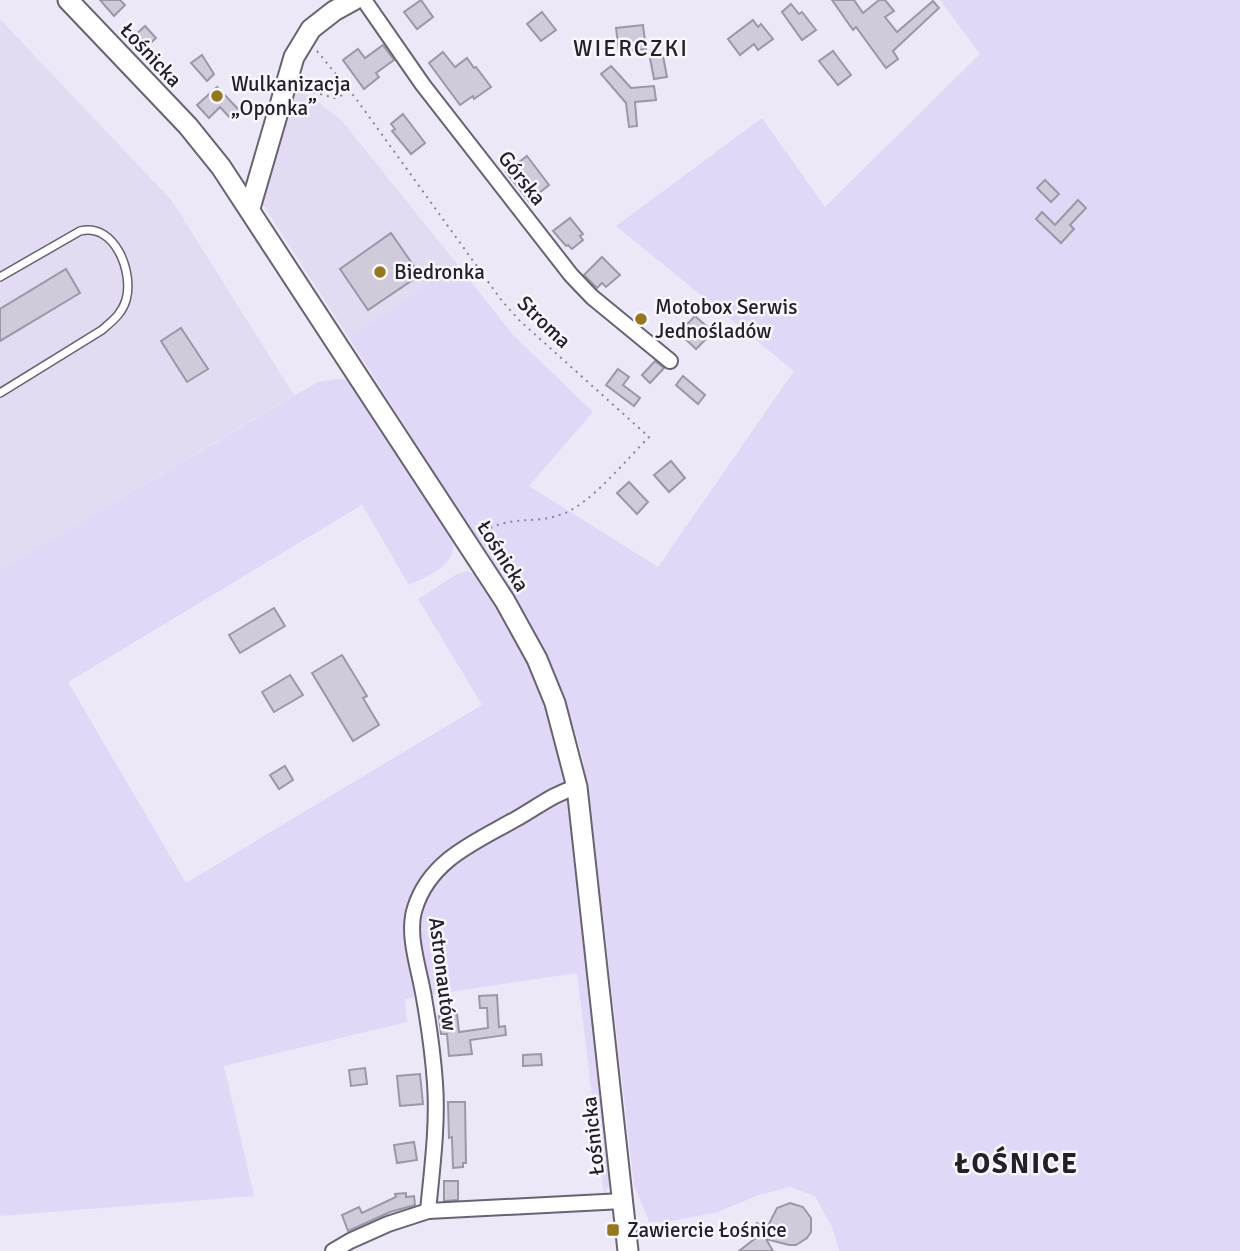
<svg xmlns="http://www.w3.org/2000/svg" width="1240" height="1251" font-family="Signika,sans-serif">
<rect width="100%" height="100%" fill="#ede8f8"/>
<g fill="#e2dbf2">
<path d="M0,19L172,201L294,395L0,570Z"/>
<path d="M300,91L314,99L342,121L457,264L349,338L262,203L263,185L292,94Z"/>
</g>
<g fill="#e1d7f7">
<path d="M940,0H1240V1251H839L832,1227L815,1196L790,1187L759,1195L715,1213L665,1222H649L634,1185L600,890L583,760L577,737L558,683L527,618L349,338L457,264L514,336L593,412L529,486L658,567L794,371L616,226L762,118L825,207L980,54Z"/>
<path d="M337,379H348L446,528C448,532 452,539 453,544C456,566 425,577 409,585L362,505L68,682L186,883L482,705L418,599L457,574L467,571L476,575L487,591L537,678L550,711L562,764L564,784L534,800L416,894L418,997L405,999L407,1022L224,1066L254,1196L0,1216V570L295,395L318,382Z"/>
<path d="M568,797L611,1180L604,1195L577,973L428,995L418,924L420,908L443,870L518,821Z"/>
</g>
<g fill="#d0cbdb" stroke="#9c97a6" stroke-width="2">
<path d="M100,0H120L125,5L114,16Z"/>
<path d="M421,0L433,17L417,29L404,12Z"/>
<path d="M832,0H854L863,13L879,0H885L894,11L885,17L897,32L933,1L939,8L893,51L898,59L886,68L856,27L853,30Z"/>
<path d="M791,4L799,14L802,12L816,30L802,40L782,12Z"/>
<path d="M542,12L556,30L541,41L527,24Z"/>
<path d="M753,20L758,27L761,24L773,39L758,50L754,44L740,55L728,39Z"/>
<path d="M643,25L646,49L619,52L616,28Z"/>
<path d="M145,26L156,38L144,49L133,37Z"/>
<path d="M383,45L394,60L376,73L379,77L364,89L343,60L358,49L365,58Z"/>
<path d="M833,51L851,75L838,85L819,61Z"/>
<path d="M443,52L455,67L467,58L474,68L476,67L491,87L474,99L473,96L460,105L429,63Z"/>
<path d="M202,55L214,74L207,81L191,63Z"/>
<path d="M663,56L667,77L654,79L650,58Z"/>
<path d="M611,66L631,88L654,86L656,100L635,102L637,126L629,127L626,103L601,74Z"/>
<path d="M217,87L240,111L231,119L220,107L209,118L197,105Z"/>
<path d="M403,114L425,143L411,154L392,131L395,129L391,124Z"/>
<path d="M527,156L549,185L529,201L506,172Z"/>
<path d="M1045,180L1059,194L1051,202L1037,188Z"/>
<path d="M1078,200L1086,208L1070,225L1074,229L1061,243L1036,219L1042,212L1055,225Z"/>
<path d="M570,218L583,234L580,236L583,240L572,249L568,245L566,246L553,231Z"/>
<path d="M391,233L420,275L368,310L340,269Z"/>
<path d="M602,257L620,275L606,287L602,283L597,288L584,275Z"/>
<path d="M66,269L80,293L0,341V309Z"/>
<path d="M695,316L713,332L696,349L679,333Z"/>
<path d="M181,328L208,369L187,382L161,341Z"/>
<path d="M655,361L664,368L650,383L642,375Z"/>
<path d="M618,369L629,377L623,385L640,398L634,406L606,385Z"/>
<path d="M683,376L705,395L698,404L676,385Z"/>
<path d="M671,461L685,478L669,492L654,475Z"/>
<path d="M629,482L648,502L637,514L617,493Z"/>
<path d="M274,608L285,626L240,653L229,635Z"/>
<path d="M342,655L367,696L363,698L379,725L353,741L312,673Z"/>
<path d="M290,675L303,695L274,712L262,692Z"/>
<path d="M285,766L293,780L279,789L270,775Z"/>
<path d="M497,995L499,1027L505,1026L506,1035L470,1040L472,1054L449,1056L447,1034H441L439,1016L457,1014L459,1032L488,1028L487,1008H480L479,996Z"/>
<path d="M541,1054L542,1065L523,1066V1055Z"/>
<path d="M365,1068L367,1084L351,1086L349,1070Z"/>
<path d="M420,1074L423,1104L400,1106L397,1076Z"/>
<path d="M448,1102H465L466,1163H463V1167L453,1168L452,1137L449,1138Z"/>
<path d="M414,1142L417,1160L397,1163L394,1145Z"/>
<path d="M444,1181H458V1200L444,1201Z"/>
<path d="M406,1193V1197L414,1196L415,1205L390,1212L348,1231L342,1215L359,1207L362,1213L396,1197L395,1194Z"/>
<path d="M790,1203L803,1207L811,1218V1232L807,1238L796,1245H789L766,1239L773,1251H739L757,1237L750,1232L757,1223L766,1230L777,1208Z"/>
</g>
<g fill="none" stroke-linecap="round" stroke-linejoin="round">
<defs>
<path id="lane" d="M0,277L80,231C115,222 134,273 126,300C122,314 112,321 102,330L0,393"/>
<g id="street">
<path d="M364,0L423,85L571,275L592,297L670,361"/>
<path d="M428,1211C432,1169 438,1125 435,1083C433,1055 429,1026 424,998C420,971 406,935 415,908C430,860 475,842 516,819C538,807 552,794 577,787"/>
<path d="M333,1251L350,1241L388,1224L428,1211L623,1201"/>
</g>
<g id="secondary">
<path d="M68,0L188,126L221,167L505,601L537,659L555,703L577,787L628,1251"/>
<path d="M250,208L294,57L311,29L334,11L354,0"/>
</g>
</defs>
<use href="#lane" stroke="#686371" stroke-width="10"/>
<use href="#street" stroke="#686371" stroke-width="18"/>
<use href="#secondary" stroke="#686371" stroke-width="23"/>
<g stroke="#898691" stroke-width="2" stroke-dasharray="2 5" stroke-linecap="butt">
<path d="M317,51L357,100L502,301L519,320L649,437C626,460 593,501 565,513C535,526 512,513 482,533"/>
<path d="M300,88L334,98L339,97L349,90"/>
</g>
<use href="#lane" stroke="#fff" stroke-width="7"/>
<use href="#street" stroke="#fff" stroke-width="14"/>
<use href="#secondary" stroke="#fff" stroke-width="19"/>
</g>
<g fill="#94771e" stroke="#f9f7fd" stroke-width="2.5">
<circle cx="217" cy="96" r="7"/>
<circle cx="380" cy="272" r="7"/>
<circle cx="641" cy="319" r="7"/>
<rect x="606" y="1223" width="14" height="14" rx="3.5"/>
</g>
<g text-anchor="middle" stroke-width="5" stroke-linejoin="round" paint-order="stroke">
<g font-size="21" fill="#232127" stroke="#f9f7fd">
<text transform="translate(151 55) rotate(47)" y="7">Łośnicka</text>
<text transform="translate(522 178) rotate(52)" y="7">Górska</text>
<text transform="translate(544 322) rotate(44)" y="7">Stroma</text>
<text transform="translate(503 556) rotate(58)" y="7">Łośnicka</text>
<text transform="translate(443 974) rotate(83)" y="7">Astronautów</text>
<text transform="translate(593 1136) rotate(-96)" y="7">Łośnicka</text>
</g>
<g font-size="21" fill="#232127" stroke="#f9f7fd" text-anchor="start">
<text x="231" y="91">Wulkanizacja<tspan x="231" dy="24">„Oponka”</tspan></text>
<text x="394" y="279">Biedronka</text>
<text x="655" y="314">Motobox Serwis<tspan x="655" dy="24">Jednośladów</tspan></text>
<text x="627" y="1237">Zawiercie Łośnice</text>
</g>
<g font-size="23" letter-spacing="2" fill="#232127" stroke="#f9f7fd">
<text x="631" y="56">WIERCZKI</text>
</g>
<g font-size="28" font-weight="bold" letter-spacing="2" fill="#232127" stroke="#f9f7fd">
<text x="1017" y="1173">ŁOŚNICE</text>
</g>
</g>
</svg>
